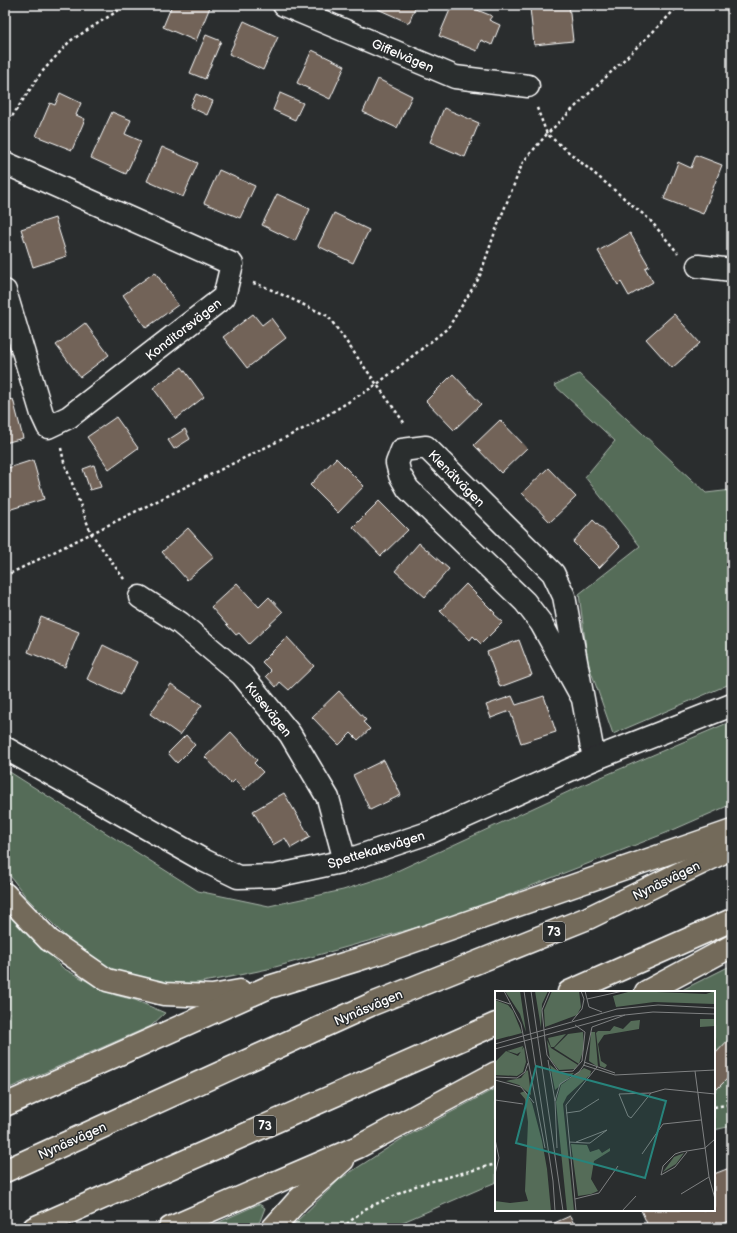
<svg xmlns="http://www.w3.org/2000/svg" width="737" height="1233" font-family="'Balsamiq Sans',sans-serif">
<rect width="100%" height="100%" fill="#2a2d2e"/>
<filter id="ink" filterUnits="userSpaceOnUse"><feTurbulence type="fractalNoise" baseFrequency=".025" numOctaves="2"/><feDisplacementMap in="SourceGraphic" scale="8" xChannelSelector="R" yChannelSelector="G"/><feConvolveMatrix kernelMatrix="1 2 1 2 8 2 1 2 1" color-interpolation-filters="sRGB"/></filter>
<g filter="url(#ink)">
<g fill="#556c58" stroke="#aab6ac">
<path d="M579,374L706,493L732,490V683L613,734L588,663L579,594L640,546L585,477L615,441L554,385Z"/>
<path d="M732,721V804L666,833L447,919L268,969L225,978L191,984L151,983L111,969L78,949L26,897L5,869V769L198,891L269,906L343,890L384,877L585,784Z"/>
<path d="M5,909L63,968L81,978L115,995L135,1000L165,1013L151,1026L5,1090V1037L9,1013V987L5,969Z"/>
<path d="M732,965V1126L714,1130V992H678Z"/>
<path d="M496,1088V1182L389,1228H290L340,1179L400,1140Z"/>
<path d="M259,1204L265,1208L260,1221L254,1228H206Z"/>
</g>
<g fill="#726459" stroke="#fff">
<path d="M172,5H204L210,7L196,41L163,27Z"/>
<path d="M372,5H416L409,23L371,6Z"/>
<path d="M452,5H465L492,16L489,20L500,25L492,45L481,40L477,51L439,36Z"/>
<path d="M559,5H569L573,41L534,45L530,8Z"/>
<path d="M244,21L278,37L263,70L229,54Z"/>
<path d="M206,35L221,41L205,79L190,73Z"/>
<path d="M312,50L345,66L330,99L297,83Z"/>
<path d="M378,79L412,96L397,128L363,112Z"/>
<path d="M60,93L81,103L76,115L85,119L72,150L36,136L50,103L55,105Z"/>
<path d="M280,93L303,103L295,120L273,110Z"/>
<path d="M196,94L213,101L207,115L190,107Z"/>
<path d="M444,108L479,123L465,157L430,142Z"/>
<path d="M112,112L131,120L125,134L141,141L126,174L91,158Z"/>
<path d="M162,147L198,163L183,197L147,181Z"/>
<path d="M696,155L722,165L703,214L664,199L678,162L691,168Z"/>
<path d="M219,170L255,186L240,218L204,203Z"/>
<path d="M277,194L310,209L295,241L262,225Z"/>
<path d="M334,213L369,230L353,263L318,246Z"/>
<path d="M55,218L67,256L33,267L21,229Z"/>
<path d="M630,233L649,266L645,268L653,282L629,296L621,282L618,285L598,251Z"/>
<path d="M155,272L178,305L146,328L123,295Z"/>
<path d="M253,314L262,325L271,318L286,338L247,368L223,337Z"/>
<path d="M674,314L700,343L672,368L646,339Z"/>
<path d="M85,323L109,355L80,377L56,345Z"/>
<path d="M732,353V373L728,372Z"/>
<path d="M182,367L204,397L176,419L153,388Z"/>
<path d="M453,374L481,404L454,430L426,401Z"/>
<path d="M13,399L23,438L5,443V401Z"/>
<path d="M116,417L138,448L109,469L87,437Z"/>
<path d="M500,420L527,448L501,473L474,445Z"/>
<path d="M185,429L190,439L174,449L168,440Z"/>
<path d="M336,458L364,486L338,513L310,485Z"/>
<path d="M33,460L44,499L5,511V469Z"/>
<path d="M94,465L101,487L90,490L83,469Z"/>
<path d="M548,468L576,497L550,522L522,493Z"/>
<path d="M379,501L408,530L381,556L353,527Z"/>
<path d="M593,520L620,546L599,568L573,542Z"/>
<path d="M188,528L214,557L187,580L162,552Z"/>
<path d="M419,543L449,569L425,597L395,571Z"/>
<path d="M237,583L259,607L269,597L283,612L249,644L239,633L236,635L211,607Z"/>
<path d="M466,584L495,613L494,614L503,622L481,644L473,636L470,640L440,611Z"/>
<path d="M41,617L79,632L65,667L28,652Z"/>
<path d="M287,637L314,666L289,690L280,682L276,687L266,676L271,671L262,662Z"/>
<path d="M519,640L532,675L500,687L487,652Z"/>
<path d="M103,645L137,662L121,695L87,679Z"/>
<path d="M171,684L202,705L180,735L150,714Z"/>
<path d="M339,691L366,720L363,722L370,729L358,740L351,733L339,745L312,717Z"/>
<path d="M512,696L516,705L544,696L556,732L521,743L510,711L491,718L486,705Z"/>
<path d="M231,732L257,760L254,763L263,772L244,790L235,780L231,784L205,757Z"/>
<path d="M186,735L195,745L177,763L168,753Z"/>
<path d="M384,760L401,795L370,810L353,775Z"/>
<path d="M284,793L310,837L291,848L285,838L273,845L253,811Z"/>
<path d="M731,1037L732,1074L715,1091L714,1090V1055Z"/>
<path d="M732,1167V1220L713,1228H649L641,1210H714V1174Z"/>
<path d="M570,1216L576,1228H543Z"/>
</g>
<g fill="none" stroke-linecap="round" stroke-linejoin="round">
<defs>
<g id="minor">
<path d="M284,5L455,77L528,86"/>
<path d="M5,163L232,264L224,297L69,417L48,427L42,414L5,291"/>
<path d="M698,266L732,270"/>
<path d="M140,597L180,623L242,675L290,734L328,798L345,861"/>
<path d="M582,697L541,623L525,602L408,489L400,475L397,463L402,450L426,447L553,573L564,596L594,759"/>
<path d="M5,748L203,860L238,877L275,876L345,861L431,832L594,759L732,705"/>
</g>
<g id="highway">
<path d="M5,894L49,940L107,980L164,994L212,996L240,991"/>
<path d="M569,992L732,920"/>
<path d="M646,992L732,946"/>
<path d="M5,1105L269,987L379,953L732,831"/>
<path d="M5,1171L370,1005L588,918L732,848"/>
<path d="M34,1228L496,1024"/>
<path d="M170,1228L358,1147L496,1073"/>
<path d="M273,1228L298,1200L343,1160"/>
</g>
</defs>
<use href="#minor" stroke="#fff" stroke-width="25"/>
<use href="#highway" stroke="#fff" stroke-width="25"/>
<g stroke="#fff" stroke-width="2.5" stroke-dasharray="3 3" stroke-linecap="butt">
<path d="M537,108L547,134L649,219L678,253"/>
<path d="M5,126L13,115L41,73L70,41L127,5"/>
<path d="M253,283L263,286L328,316L405,424"/>
<path d="M61,448L64,462L91,533L124,579"/>
<path d="M5,576L311,425L376,385L448,328L479,278L495,232L523,162L547,134L662,23L679,5"/>
<path d="M714,1107L732,1104"/>
<path d="M342,1228L365,1209L418,1185L496,1164"/>
</g>
<use href="#minor" stroke="#2a2d2e" stroke-width="22"/>
<use href="#highway" stroke="#736b5a" stroke-width="22"/>
</g>
</g>
<g text-anchor="middle" stroke-width="3" stroke-linejoin="round" paint-order="stroke">
<g fill="#2a2d2e" stroke="#bfc0c0" stroke-width="1">
<rect x="543" y="922" width="22" height="20" rx="3"/>
<rect x="254" y="1116" width="22" height="20" rx="3"/>
</g>
<g font-size="12" font-weight="bold" fill="#fff">
<text x="554" y="936">73</text>
<text x="265" y="1130">73</text>
</g>
<g font-size="13" fill="#fff" stroke="#2a2d2e">
<text transform="translate(403 55) rotate(23)" y="5">Giffelvägen</text>
<text transform="translate(183 329) rotate(-38)" y="5">Konditorsvägen</text>
<text transform="translate(457 478) rotate(45)" y="5">Klenätvägen</text>
<text transform="translate(269 709) rotate(51)" y="5">Kusevägen</text>
<text transform="translate(376 849) rotate(-17)" y="5">Spettekaksvägen</text>
<text transform="translate(666 880) rotate(-26)" y="5">Nynäsvägen</text>
<text transform="translate(368 1007) rotate(-23)" y="5">Nynäsvägen</text>
<text transform="translate(72 1140) rotate(-24)" y="5">Nynäsvägen</text>
</g>
</g>
<g transform="translate(495 991)">
<rect width="220" height="220" fill="#2a2d2e"/>
<path d="M10,0H25L31,41L25,23ZM40,0H53L47,13L46,37ZM57,0H84L86,16L82,24L50,36L49,19ZM137,0L211,3L220,0V13L159,11L121,16L118,5ZM0,9L13,14L18,20L27,42L0,49ZM205,28H220V35L205,36ZM145,29L144,38L109,44L103,53L106,70L112,74L110,77L105,75L101,42L103,40H115L119,35L128,38L136,30ZM88,41L89,57L84,73L59,57L73,43ZM96,41H100L103,76L94,70ZM71,43L59,56H56L53,47ZM52,49L56,57L83,74L80,78L64,79L55,68ZM28,55L27,60L22,63L12,60ZM29,56L31,71L28,81L22,85L0,84V71L11,60L23,65ZM55,74L67,83L79,82L60,99ZM89,77L96,80L95,84L72,105L68,113L79,220H72L61,111L66,94ZM32,79L33,80L36,104L24,94L11,90L26,87ZM30,100L37,112L47,150L52,178L56,220H0V210L15,212L33,210L30,200L33,131L30,108L25,102ZM76,153L92,154L95,161L104,158L107,162L115,157V160L99,170L96,188L103,200L96,203L83,205ZM189,162L181,173L168,181L179,166Z" fill="#556c58"/>
<path fill="none" stroke="#7f8182" stroke-width="1" d="M9,0L26,33L50,157M29,0L58,190L60,220M36,0L68,220M55,0L47,19L50,49L52,64L64,81L78,80L87,70L90,41L80,34M90,0L94,16L107,21M0,8L15,13M92,8L128,0M77,30L87,18L89,8L86,0M0,53L122,18L163,14L220,17M0,58L120,25L158,21L220,23M53,69L60,110L62,157M89,71L120,82M88,74L120,84L220,79M200,80L214,186L220,208M0,86L22,87L30,81L33,72M0,89L26,96L39,112M156,102L136,127L133,125L124,103ZM156,102L170,98L220,103M0,109L28,113M60,110L65,93L84,81L89,74L97,36L130,24M71,122L85,120L104,108M0,148L4,167L0,183M74,151L92,152H95L112,139L81,151M192,161L180,176L166,184L168,175L180,163L186,161L210,157L220,148M147,163L168,133L206,129M186,203L214,186M80,208L104,202L123,175M81,220L71,114L102,76M127,220L141,205"/>
<path fill="#27847c" fill-opacity="0.15" stroke="#27847c" stroke-width="2" d="M41,75L171,110L150,187L21,152Z"/>
<rect width="220" height="220" fill="none" stroke="#fff" stroke-width="2"/>
</g>
<rect width="737" height="1233" fill="none" stroke="#2a2d2e" stroke-width="20"/>
<rect x="10" y="10" width="717" height="1213" fill="none" stroke="#fff" stroke-width="1.5" filter="url(#ink)"/>
</svg>
